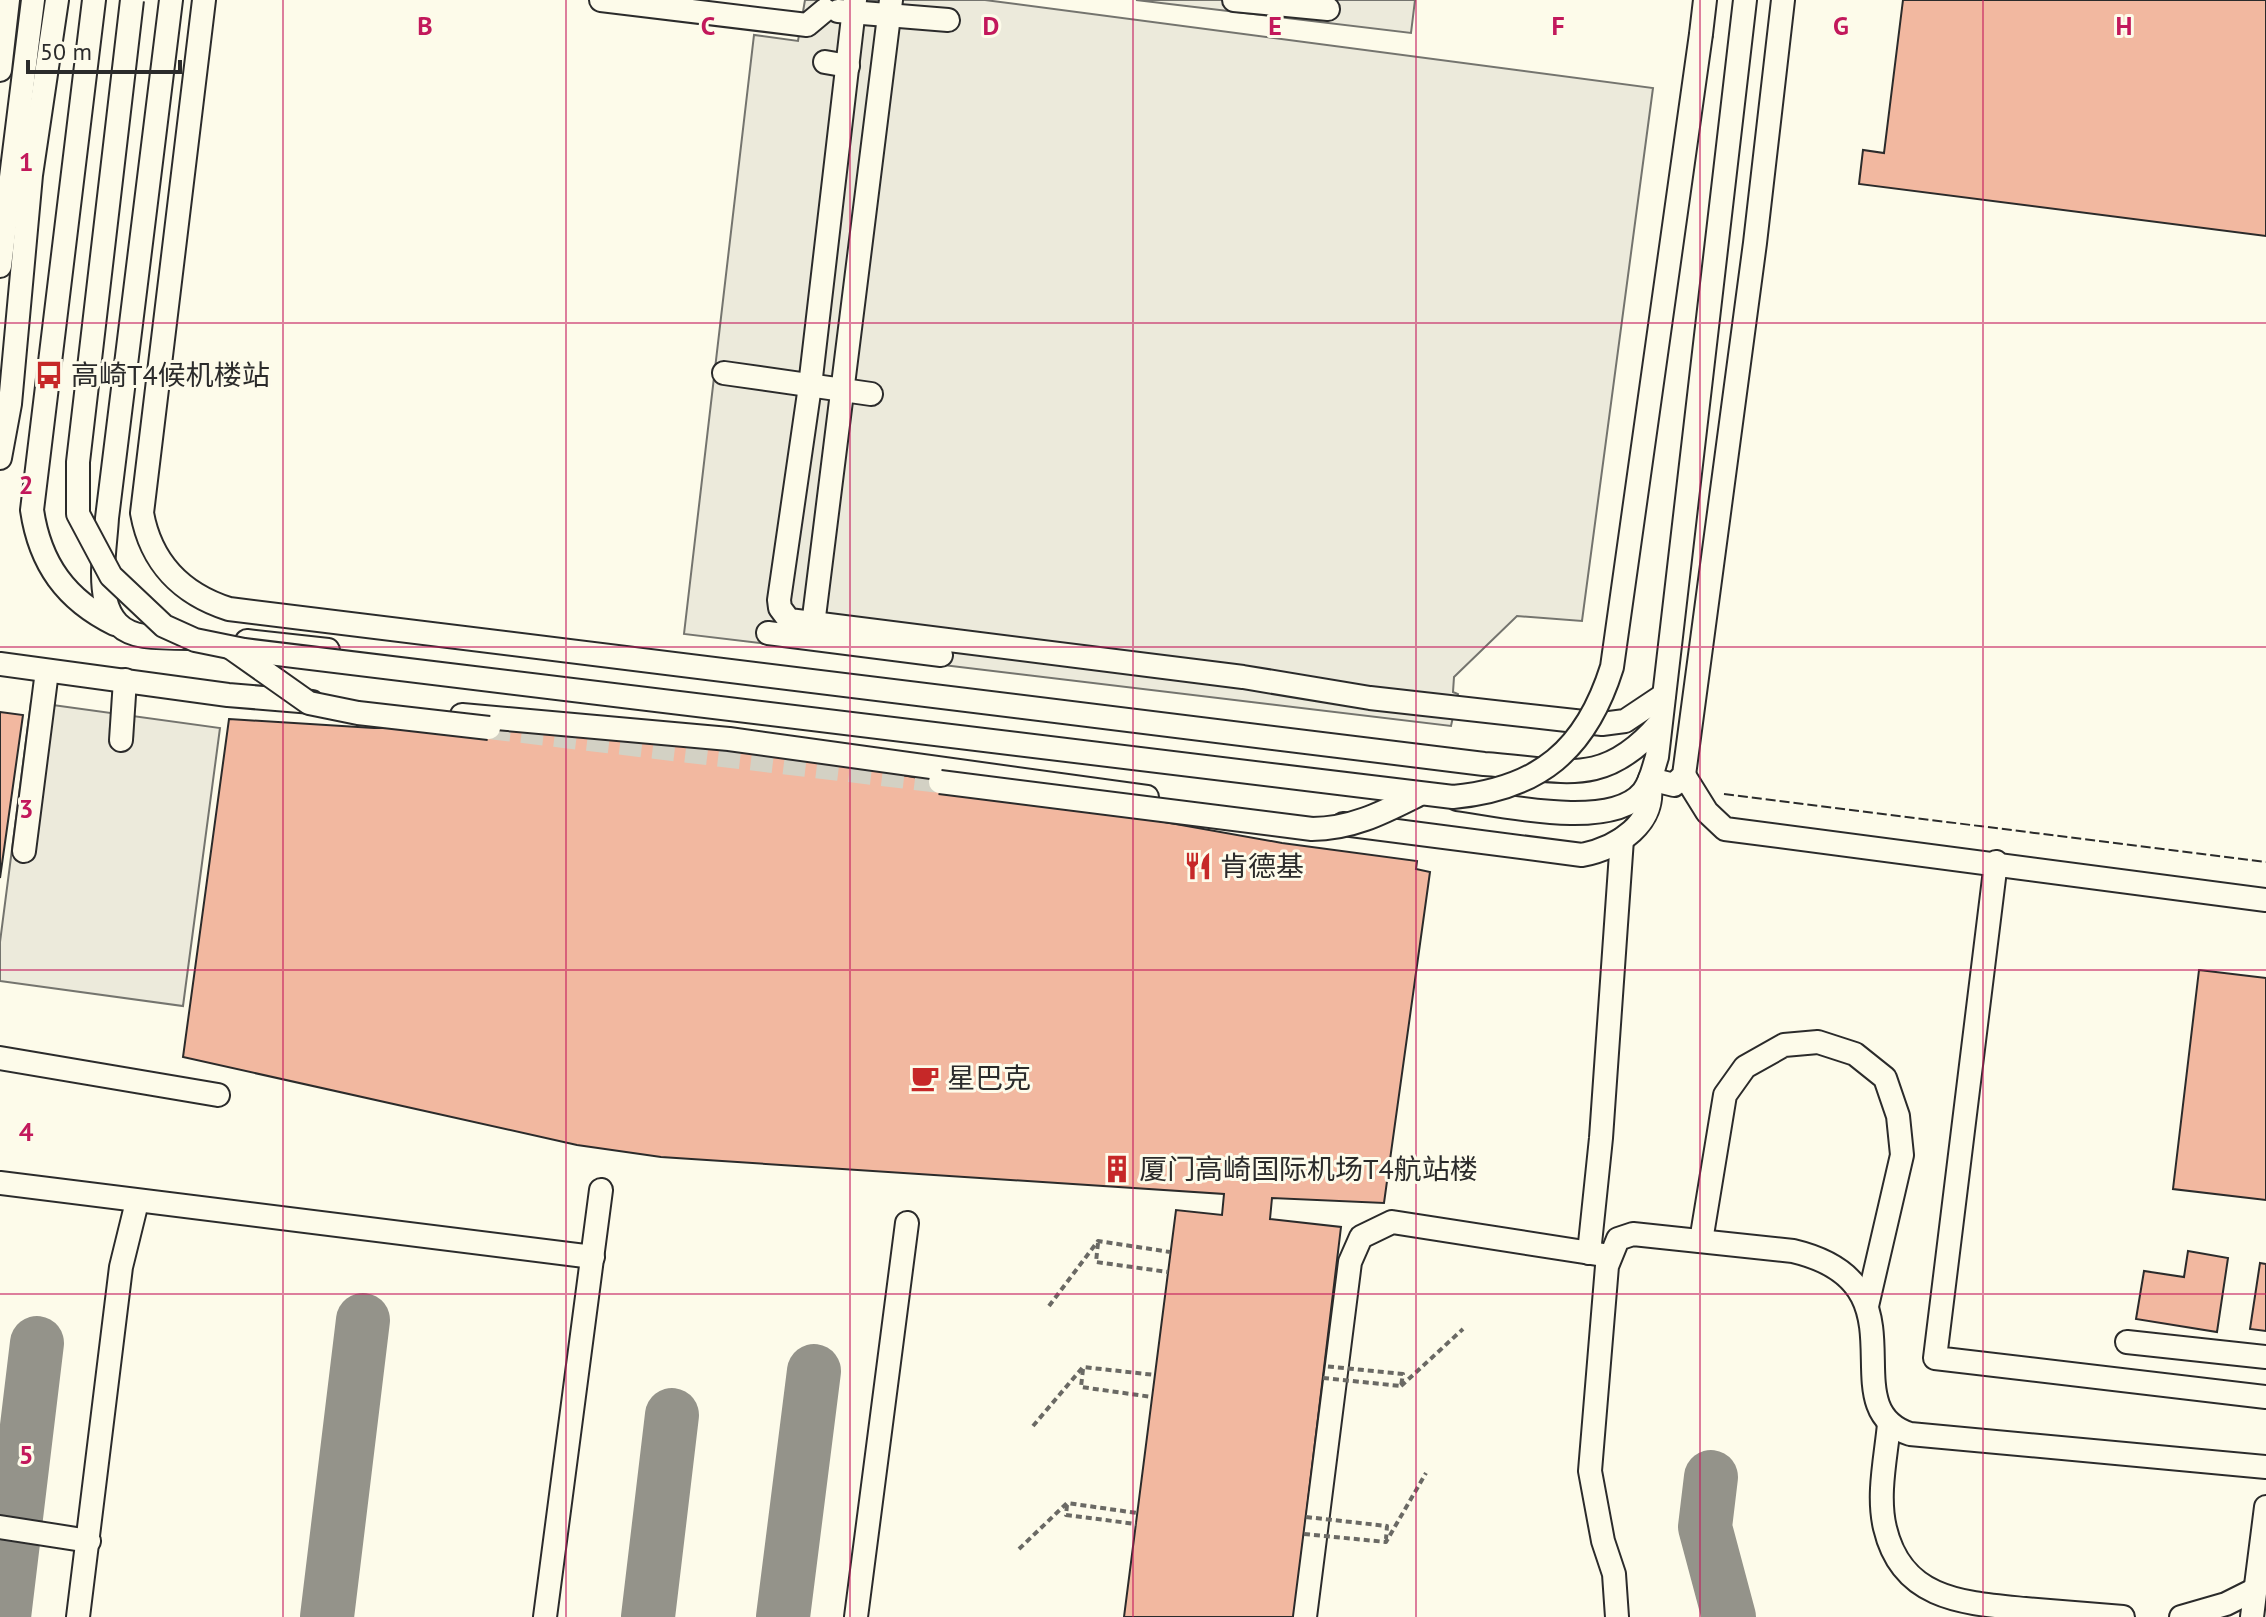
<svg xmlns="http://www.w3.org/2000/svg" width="2266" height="1617" font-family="'PT Sans','Noto Sans SC',sans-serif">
<rect width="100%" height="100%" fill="#fdfbea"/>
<g fill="#eceadb" stroke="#74746e" stroke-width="2">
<path d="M805,0H985L1653,88L1582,621L1517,616L1454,677L1453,692L1458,694L1451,726L684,634L754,35L798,41Z"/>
<path d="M1136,0H1415L1411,33Z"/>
<path d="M31,702L220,728L183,1006L0,981V942Z"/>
</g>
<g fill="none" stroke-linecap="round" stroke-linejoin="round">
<g stroke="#94938a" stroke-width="54">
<path d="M1711,1477L1705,1527L1729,1617"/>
<path d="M4,1617L37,1343"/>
<path d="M327,1617L363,1320"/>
<path d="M648,1617L672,1415"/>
<path d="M783,1617L814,1371"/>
</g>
</g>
<g fill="#f2b8a0" stroke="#2b2b2b" stroke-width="2">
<path d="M1903,0H2266V236L1859,184L1863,150L1884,153Z"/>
<path d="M0,712L23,715L0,878Z"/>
<path d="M229,719L374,728H527L633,736L829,762L1282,843L1417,861L1416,869L1430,872L1384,1203L1272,1198L1270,1219L1341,1227L1294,1617H1124L1176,1210L1222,1215L1224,1194L661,1157L577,1145L183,1057Z"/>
<path d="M2199,970L2266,978V1200L2173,1189Z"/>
<path d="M2188,1251L2228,1258L2217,1332L2136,1319L2144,1271L2184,1277Z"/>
<path d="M2260,1263L2266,1264V1331L2250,1329Z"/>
</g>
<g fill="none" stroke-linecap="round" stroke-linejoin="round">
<path stroke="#d3d1c4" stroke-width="22" stroke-dasharray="22 11" stroke-linecap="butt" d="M489,728L940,782"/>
<defs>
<g id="minor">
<path d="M94,0L32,510C40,564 66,600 115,624"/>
<path d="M171,0L107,518C105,558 88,628 144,636C159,638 174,638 189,638"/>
<path d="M204,0L142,513C151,563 182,594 229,609L1484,764C1562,769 1602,790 1659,724"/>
<path d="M601,0L807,25L825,10"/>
<path d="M855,0L810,386L779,600L780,608L789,620L1243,677L1370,698L1602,724L1625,721L1664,695"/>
<path d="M1234,0L1328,9"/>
<path d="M838,11L948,20"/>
<path d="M1701,34L1705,0"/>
<path d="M825,62L848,66"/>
<path d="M0,70L8,0"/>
<path d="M0,266L33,0"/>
<path d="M724,373L871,394"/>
<path d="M0,458L10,404L31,175L57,0"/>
<path d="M813,625L891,0"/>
<path d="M768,633L941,655"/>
<path d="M247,641L328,650"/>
<path d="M0,664L228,695L312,702"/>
<path d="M462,715L729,739L1147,797"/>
<path d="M121,740L125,680"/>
<path d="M1684,775L1707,812L1725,829L2266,900"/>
<path d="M1650,779L1674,785L1684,775L1755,243L1783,0"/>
<path d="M1457,799C1501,805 1611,831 1643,792C1651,782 1653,769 1657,757L1745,0"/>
<path d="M1343,824L1582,855C1617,848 1658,823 1649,782"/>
<path d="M24,851L47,671"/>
<path d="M1996,862L1935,1358L2266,1397"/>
<path d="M0,1058L218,1095"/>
<path d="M0,1183L593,1257"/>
<path d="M1701,1241L1725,1095L1745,1067L1784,1045L1818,1042L1855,1054L1885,1078L1898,1116L1902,1155L1867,1306"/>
<path d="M1589,1253L1601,1138L1622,839"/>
<path d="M2127,1342L2266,1357"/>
<path d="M1889,1424C1886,1457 1877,1495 1885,1528C1902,1600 1963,1603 2025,1609C2058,1612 2090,1614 2123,1617"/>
<path d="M0,1527L89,1541"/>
<path d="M78,1617L121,1267L137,1202"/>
<path d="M545,1617L601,1190"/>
<path d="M856,1617L907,1223"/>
<path d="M1305,1617L1350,1262L1361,1237L1392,1222L1610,1256"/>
<path d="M1617,1617L1614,1574L1603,1541L1590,1471L1607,1266L1618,1239L1633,1234L1793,1251C1932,1284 1827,1407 1910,1434L2266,1467"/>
<path d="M2181,1617L2226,1604L2254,1590"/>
<path d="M2252,1617L2266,1507"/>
</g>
</defs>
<use href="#minor" stroke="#2b2b2b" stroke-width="26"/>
<g stroke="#6a6964" stroke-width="4" stroke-dasharray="6 4" stroke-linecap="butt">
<path d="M1098,1243L1096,1262L1168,1272"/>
<path d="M1049,1306L1098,1241L1170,1252"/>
<path d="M1083,1369L1081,1387L1152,1397"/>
<path d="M1401,1386L1463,1329"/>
<path d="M1033,1426L1083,1367L1155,1375"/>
<path d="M1067,1505L1066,1515L1136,1524"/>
<path d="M1019,1549L1067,1503L1137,1513"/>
</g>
<use href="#minor" stroke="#fdfbea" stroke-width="22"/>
<defs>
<g id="minor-bridge">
<path d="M132,0L78,462V514L111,576L164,626L195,640L244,650L1453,797C1539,789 1586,750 1612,667L1701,34"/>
<path d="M231,648L309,703L358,713L489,728"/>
<path d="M940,782L1312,829C1352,829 1384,812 1418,795"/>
</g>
</defs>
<use href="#minor-bridge" stroke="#2b2b2b" stroke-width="26" stroke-linecap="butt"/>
<g stroke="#6a6964" stroke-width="4" stroke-dasharray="6 4" stroke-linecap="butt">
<path d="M1323,1378L1401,1386L1403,1374L1324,1366"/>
<path d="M1306,1517L1387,1526L1386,1539"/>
<path d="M1304,1534L1386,1542L1426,1473"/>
</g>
<use href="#minor-bridge" stroke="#fdfbea" stroke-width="22"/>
<path stroke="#2b2b2b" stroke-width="2" stroke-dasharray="10 4" stroke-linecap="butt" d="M1724,794L2266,862"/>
</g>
<path fill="none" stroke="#c2185b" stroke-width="2" stroke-opacity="0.55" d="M283,0V1617M566,0V1617M850,0V1617M1133,0V1617M1416,0V1617M1700,0V1617M1983,0V1617M0,323H2266M0,647H2266M0,970H2266M0,1294H2266"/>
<defs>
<symbol id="bus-bare" viewBox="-9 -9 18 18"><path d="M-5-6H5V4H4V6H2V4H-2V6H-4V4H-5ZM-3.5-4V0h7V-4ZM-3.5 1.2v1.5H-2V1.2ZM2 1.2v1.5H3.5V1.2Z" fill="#c62828" stroke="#fdfbea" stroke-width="2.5" paint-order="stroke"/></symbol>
<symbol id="restaurant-bare" viewBox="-9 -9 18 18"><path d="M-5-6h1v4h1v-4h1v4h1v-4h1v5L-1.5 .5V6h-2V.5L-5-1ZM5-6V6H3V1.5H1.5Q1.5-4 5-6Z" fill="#c62828" stroke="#fdfbea" stroke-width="2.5" paint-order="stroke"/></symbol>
<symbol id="cafe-bare" viewBox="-9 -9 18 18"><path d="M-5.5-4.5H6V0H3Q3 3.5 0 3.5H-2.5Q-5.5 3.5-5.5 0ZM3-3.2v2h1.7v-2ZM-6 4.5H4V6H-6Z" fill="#c62828" stroke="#fdfbea" stroke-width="2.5" paint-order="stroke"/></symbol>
<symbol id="building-bare" viewBox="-9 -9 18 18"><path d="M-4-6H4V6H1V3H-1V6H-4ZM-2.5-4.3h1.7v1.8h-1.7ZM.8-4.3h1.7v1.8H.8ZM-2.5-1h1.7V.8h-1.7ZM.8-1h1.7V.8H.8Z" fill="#c62828" stroke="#fdfbea" stroke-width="2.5" paint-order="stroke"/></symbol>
</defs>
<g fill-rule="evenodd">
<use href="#bus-bare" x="29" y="355" width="40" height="40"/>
<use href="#restaurant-bare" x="1178" y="846" width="40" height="40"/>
<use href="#cafe-bare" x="905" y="1058" width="40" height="40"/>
<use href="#building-bare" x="1097" y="1149" width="40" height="40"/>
</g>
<g text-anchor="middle" stroke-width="6" stroke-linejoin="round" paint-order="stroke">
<g font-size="28" fill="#2b2b2b" stroke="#fdfbea" text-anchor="start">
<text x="71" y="385">高崎T4候机楼站</text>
<text x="1220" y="876">肯德基</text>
<text x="947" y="1088">星巴克</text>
<text x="1139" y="1179">厦门高崎国际机场T4航站楼</text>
</g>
</g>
<g font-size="26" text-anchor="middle" font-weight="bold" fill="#c2185b" stroke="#fdfbea" stroke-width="6" stroke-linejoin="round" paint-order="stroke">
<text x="425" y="35">B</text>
<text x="708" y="35">C</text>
<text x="991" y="35">D</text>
<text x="1275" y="35">E</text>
<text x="1558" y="35">F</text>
<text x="1841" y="35">G</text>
<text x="2124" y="35">H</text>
<text x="26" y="171">1</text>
<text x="26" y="494">2</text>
<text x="26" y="818">3</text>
<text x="26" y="1141">4</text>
<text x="26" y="1464">5</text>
</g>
<path d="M28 60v12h152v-12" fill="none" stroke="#2b2b2b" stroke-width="4"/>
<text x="40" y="60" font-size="24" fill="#2b2b2b" stroke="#fdfbea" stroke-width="6" paint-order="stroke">50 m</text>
</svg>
